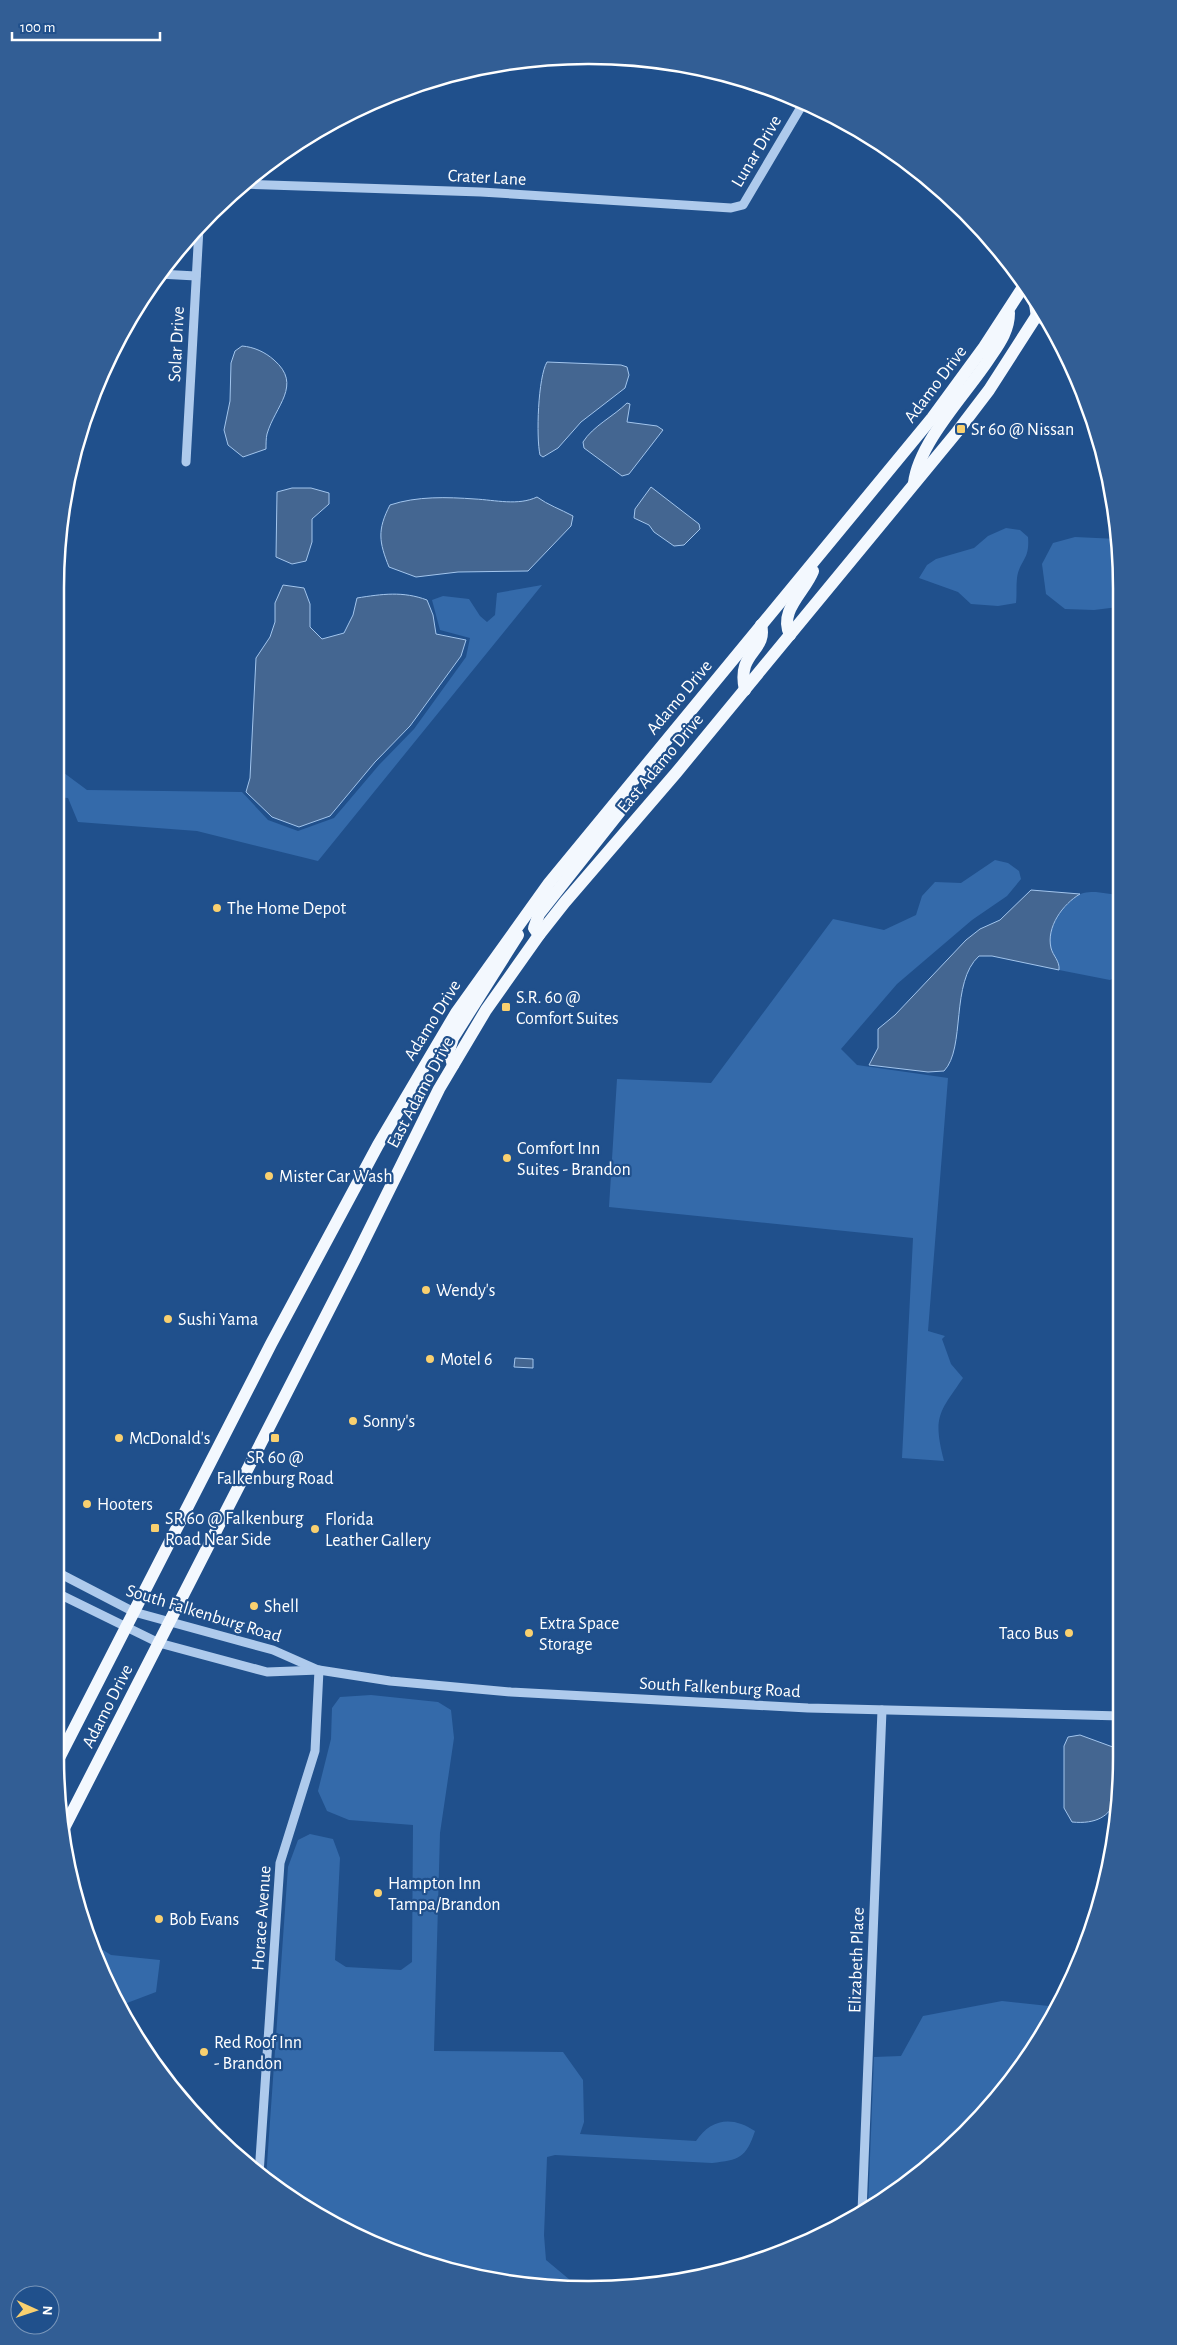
<svg xmlns="http://www.w3.org/2000/svg" width="1177" height="2345" font-family="'Alegreya Sans',sans-serif">
<rect width="100%" height="100%" fill="#20508c"/>
<g fill="#346aaa">
<path d="M1006,528L1020,530L1028,537C1030,560 1020,559 1017,578C1016,586 1017,594 1016,603L998,606L971,604L958,592L919,578L927,565L936,559L974,548L988,536Z"/>
<path d="M1075,537L1118,539V607L1094,610L1065,609L1046,594L1042,564L1053,543Z"/>
<path d="M542,585L318,861L197,831L78,822L68,798L56,797V767L87,790L242,792L268,820L298,831L334,818L379,765L414,729L466,657L470,638L440,630L432,600L443,596L469,599L480,616L487,622L495,615L497,593Z"/>
<path d="M995,860L1008,863L1019,871L1021,879L1007,896L972,920L897,984L841,1049L857,1065L948,1078L928,1331L945,1336L942,1339L951,1364L963,1378C938,1414 933,1417 944,1461L902,1458L913,1238L609,1207L617,1079L711,1083L833,919L884,930L916,915L922,896L935,882L961,883Z"/>
<path d="M1096,892L1118,895L1119,976L1110,980L1059,970C1060,961 1054,957 1051,949C1046,929 1062,907 1077,896C1082,892 1090,892 1096,892Z"/>
<path d="M371,1695L438,1702L451,1710L454,1738L440,1833L434,2051L563,2052L583,2080L584,2122L580,2134L696,2141C711,2118 733,2116 755,2131C746,2158 739,2160 712,2163L555,2155L547,2157L544,2235L546,2260L570,2280L662,2285L554,2289L484,2280L385,2249L322,2218L266,2178L288,1867L298,1840L310,1834L333,1839L340,1858L335,1960L346,1967L401,1970L412,1962L413,1825L349,1820L327,1811L318,1791L331,1739L332,1708L340,1697Z"/>
<path d="M91,1945H95L111,1955L160,1960L156,1992L119,2006Z"/>
<path d="M1002,2001L1058,2007C1021,2072 973,2134 913,2180C899,2190 883,2199 868,2208L874,2057L901,2056L923,2016Z"/>
</g>
<g fill="#446691" stroke="#a2c5ed">
<path d="M242,346C254,347 265,352 274,360C303,385 275,406 267,434C266,438 266,444 266,449L243,457L228,445L224,430L230,401L231,363L235,351Z"/>
<path d="M547,362L621,365L627,367L629,375L625,388L581,422L558,448L543,457L540,455C536,437 538,377 547,362Z"/>
<path d="M627,403L630,404L627,422L657,426L663,430L629,474L622,476L584,448L583,442C593,426 614,416 627,403Z"/>
<path d="M651,487L699,524L700,529L684,545L674,546L654,532L649,525L634,518L635,509Z"/>
<path d="M292,488H311L329,493V504L312,519V542L306,561L292,564L276,557L277,492Z"/>
<path d="M537,497C548,505 560,509 573,516L571,526L528,571L458,572L416,577L389,567C379,542 377,530 390,505C417,496 447,497 475,499C495,500 518,506 537,497Z"/>
<path d="M283,585L304,588L310,604V627L322,639L344,633L353,615L357,598C382,594 403,591 427,600L433,615L436,634L466,640L461,656L410,726L375,762L330,816L299,827L272,817L246,792L250,778L256,658L270,637L275,622V603Z"/>
<path d="M1031,890L1080,894C1063,904 1046,927 1051,948C1053,956 1060,961 1059,970L992,956H979C950,982 966,1048 944,1071L928,1072L869,1065L878,1048V1029L895,1015L966,940L980,929L1000,920Z"/>
<path d="M515,1358L533,1359V1368L514,1367Z"/>
<path d="M1080,1735L1121,1750C1121,1786 1122,1827 1072,1822L1064,1808V1746L1068,1737Z"/>
</g>
<g fill="none" stroke-linecap="round" stroke-linejoin="round">
<g stroke="#aecaec" stroke-width="9">
<path d="M242,184L481,192L731,208L743,205L804,102"/>
<path d="M159,274L196,276"/>
<path d="M1037,317L1050,325"/>
<path d="M186,462L199,228"/>
<path d="M55,1571L134,1612L273,1650L316,1669"/>
<path d="M55,1592L159,1643L267,1672L319,1670L390,1681L511,1692L808,1708L1121,1716"/>
<path d="M259,2174L280,1863L315,1751L319,1670"/>
<path d="M862,2212L882,1710"/>
</g>
<g stroke="#f3f8fe" stroke-width="12">
<path d="M1034,297L1037,317"/>
<path d="M914,483C919,442 966,394 989,359C999,344 1009,331 1009,313"/>
<path d="M790,635C778,611 805,592 813,571"/>
<path d="M745,690C736,651 768,652 761,625"/>
<path d="M539,935L534,928L539,914L626,804L630,787"/>
<path d="M453,1065L449,1051L453,1038L518,935"/>
<path d="M56,1764L271,1344L378,1145L456,1013L549,883L932,418L984,347L1025,284"/>
<path d="M62,1832L355,1259L439,1089L486,1010L539,935L565,902L676,773L957,432L989,390L1041,309"/>
</g>
</g>
<g fill="#f9d06f" stroke="#20508c" stroke-width="2">
<rect x="956" y="424" width="10" height="10" rx="2.5"/>
<circle cx="217" cy="908" r="5"/>
<rect x="501" y="1002" width="10" height="10" rx="2.5"/>
<circle cx="507" cy="1158" r="5"/>
<circle cx="269" cy="1176" r="5"/>
<circle cx="426" cy="1290" r="5"/>
<circle cx="168" cy="1319" r="5"/>
<circle cx="430" cy="1359" r="5"/>
<circle cx="353" cy="1421" r="5"/>
<circle cx="119" cy="1438" r="5"/>
<rect x="270" y="1433" width="10" height="10" rx="2.5"/>
<circle cx="87" cy="1504" r="5"/>
<rect x="150" y="1523" width="10" height="10" rx="2.5"/>
<circle cx="315" cy="1529" r="5"/>
<circle cx="254" cy="1606" r="5"/>
<circle cx="529" cy="1633" r="5"/>
<circle cx="1069" cy="1633" r="5"/>
<circle cx="378" cy="1893" r="5"/>
<circle cx="159" cy="1919" r="5"/>
<circle cx="204" cy="2052" r="5"/>
</g>
<g text-anchor="middle" stroke-width="4.5" stroke-linejoin="round" paint-order="stroke">
<g font-size="18" fill="#fff" stroke="#20508c">
<text transform="translate(756 151) rotate(-59)" y="6">Lunar Drive</text>
<text transform="translate(487 177) rotate(3)" y="6">Crater Lane</text>
<text transform="translate(176 344) rotate(-87)" y="6">Solar Drive</text>
<text transform="translate(935 384) rotate(-53)" y="6">Adamo Drive</text>
<text transform="translate(679 697) rotate(-50)" y="6">Adamo Drive</text>
<text transform="translate(660 763) rotate(-50)" y="6">East Adamo Drive</text>
<text transform="translate(432 1020) rotate(-58)" y="6">Adamo Drive</text>
<text transform="translate(420 1092) rotate(-62)" y="6">East Adamo Drive</text>
<text transform="translate(204 1613) rotate(17)" y="6">South Falkenburg Road</text>
<text transform="translate(720 1687) rotate(3)" y="6">South Falkenburg Road</text>
<text transform="translate(107 1706) rotate(-63)" y="6">Adamo Drive</text>
<text transform="translate(261 1918) rotate(-86)" y="6">Horace Avenue</text>
<text transform="translate(856 1960) rotate(-88)" y="6">Elizabeth Place</text>
</g>
<g font-size="18" fill="#fff" stroke="#20508c" text-anchor="start">
<text x="971" y="435">Sr 60 @ Nissan</text>
<text x="227" y="914">The Home Depot</text>
<text x="516" y="1003">S.R. 60 @<tspan x="516" dy="21">Comfort Suites</tspan></text>
<text x="517" y="1154">Comfort Inn<tspan x="517" dy="21">Suites - Brandon</tspan></text>
<text x="279" y="1182">Mister Car Wash</text>
<text x="436" y="1296">Wendy's</text>
<text x="178" y="1325">Sushi Yama</text>
<text x="440" y="1365">Motel 6</text>
<text x="363" y="1427">Sonny's</text>
<text x="129" y="1444">McDonald's</text>
<text x="275" y="1463" text-anchor="middle">SR 60 @<tspan x="275" dy="21">Falkenburg Road</tspan></text>
<text x="97" y="1510">Hooters</text>
<text x="165" y="1524">SR 60 @ Falkenburg<tspan x="165" dy="21">Road Near Side</tspan></text>
<text x="325" y="1525">Florida<tspan x="325" dy="21">Leather Gallery</tspan></text>
<text x="264" y="1612">Shell</text>
<text x="539" y="1629">Extra Space<tspan x="539" dy="21">Storage</tspan></text>
<text x="1059" y="1639" text-anchor="end">Taco Bus</text>
<text x="388" y="1889">Hampton Inn<tspan x="388" dy="21">Tampa/Brandon</tspan></text>
<text x="169" y="1925">Bob Evans</text>
<text x="214" y="2048">Red Roof Inn<tspan x="214" dy="21">- Brandon</tspan></text>
</g>
</g>
<path d="M0 0H1177V2345H0ZM588 64H589A524 524 0 0 1 1113 588V1757A524 524 0 0 1 589 2281H588A524 524 0 0 1 64 1757V588A524 524 0 0 1 588 64Z" fill="#325e95" fill-rule="evenodd"/>
<path fill="none" stroke="#fff" stroke-width="2.5" d="M588 64H589A524 524 0 0 1 1113 588V1757A524 524 0 0 1 589 2281H588A524 524 0 0 1 64 1757V588A524 524 0 0 1 588 64Z"/>
<g transform="translate(35 2310) rotate(93)"><circle r="24" fill="#20508c" stroke="#7996ba"/>
<path d="M0-4L9 19L0 12L-9 19Z" fill="#f9d06f"/>
<text y="-8" font-size="14" font-weight="bold" text-anchor="middle" fill="#ffffff">N</text>
</g>
<path d="M12 32v8h148v-8" fill="none" stroke="#ffffff" stroke-width="2.5"/>
<text x="20" y="32" font-size="15" fill="#ffffff" stroke="#20508c" stroke-width="4" paint-order="stroke">100 m</text>
</svg>
